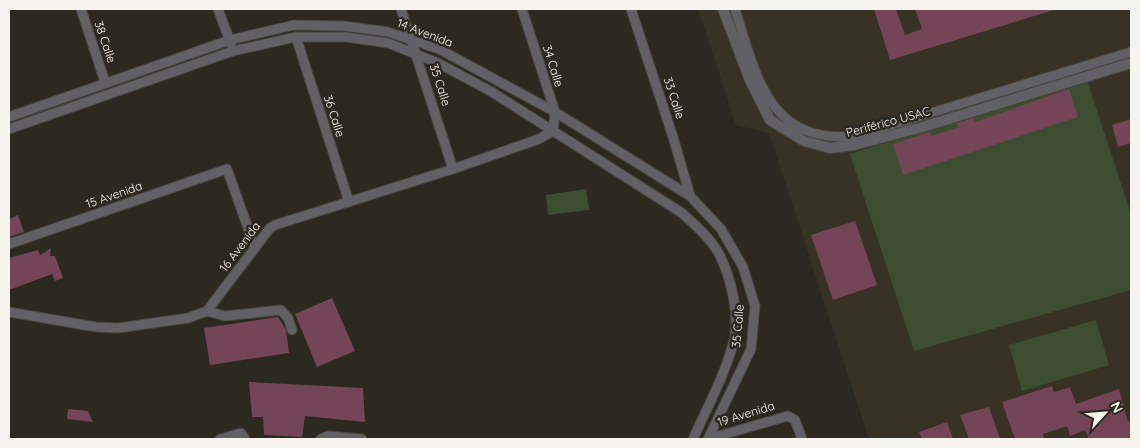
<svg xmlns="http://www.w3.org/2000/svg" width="1140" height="448" font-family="Quicksand,sans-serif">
<rect width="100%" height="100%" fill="#2c2921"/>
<path fill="#373224" d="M698,9H1131V439H869L769,133L736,125Z"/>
<g fill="#3c4d32">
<path d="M1087,80L1131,214V290L914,351L850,154Z"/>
<path d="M586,189L589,210L548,215L546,195Z"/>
<path d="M1096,320L1109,365L1022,391L1009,345Z"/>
</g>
<g fill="#734556">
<path d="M874,9H896L905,35L922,29L915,9L1054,10L890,60Z"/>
<path d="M1069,89L1078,117L903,175L893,144L930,132L931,136L959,127L957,123L974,118L975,122Z"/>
<path d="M1131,119V143L1118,147L1112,125Z"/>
<path d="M18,215L24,232L9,237V219Z"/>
<path d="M855,221L877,285L833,300L811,235Z"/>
<path d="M51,248L50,256H55L63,278L55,281L52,274L9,290V258L38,250L40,255Z"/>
<path d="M332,298L355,351L317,367L295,314Z"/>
<path d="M278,317L286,330L289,353L210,365L204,328Z"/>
<path d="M249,382L363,388L365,422L305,416L302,437L264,435L263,417H252Z"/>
<path d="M1052,386L1054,392L1070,387L1076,404L1119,389L1128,422L1131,421V439H1089L1085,430L1070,436L1067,426L1043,434L1044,439H1015L1002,402Z"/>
<path d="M989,407L1000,439H969L960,415Z"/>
<path d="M68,409L88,411L93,422L67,419Z"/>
<path d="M947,422L953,439H922L919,432Z"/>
</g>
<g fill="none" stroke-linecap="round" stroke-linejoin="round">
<defs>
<g id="minor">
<path d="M81,9L105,82"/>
<path d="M218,9L231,44"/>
<path d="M401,9L453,169"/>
<path d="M631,9L673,137L690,195"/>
<path d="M735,9C756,75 768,145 855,136L1131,52"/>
<path d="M296,37L349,202"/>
<path d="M9,117L230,40L294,25L344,26L388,32L439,49L555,112L690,196L721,229L743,267L755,306L751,349L708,439"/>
<path d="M9,129L233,51L296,37H346L388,43L438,63L492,92L682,213C695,225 709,237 718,252C731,276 741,318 733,344C724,377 707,408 693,439"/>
<path d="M9,244L227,169L255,248"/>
<path d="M207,311L225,316L281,310L288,318L292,330"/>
<path d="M9,312L96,327L118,328L188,318L207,311L270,228L275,225L453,169L539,139L553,131L555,112L522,9"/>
<path d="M220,439L241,433L245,439"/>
<path d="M321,439L328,436L362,439"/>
<path d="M708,439L788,416L795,420L802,439"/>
</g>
<path id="tertiary" d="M723,9L750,80L770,120L804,141L830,148L854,145L919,128L1131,63"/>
</defs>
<use href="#minor" stroke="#48453e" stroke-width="11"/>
<use href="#tertiary" stroke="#48453e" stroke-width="12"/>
<use href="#minor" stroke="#616165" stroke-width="9"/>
<use href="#tertiary" stroke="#616165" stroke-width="10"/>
</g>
<g text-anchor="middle" stroke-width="5" stroke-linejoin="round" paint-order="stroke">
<g font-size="12" fill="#f6f4ef" stroke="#2c2921">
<text transform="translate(425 33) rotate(21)" y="4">14 Avenida</text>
<text transform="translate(105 42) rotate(71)" y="4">38 Calle</text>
<text transform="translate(553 66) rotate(73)" y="4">34 Calle</text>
<text transform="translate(440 85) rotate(72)" y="4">35 Calle</text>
<text transform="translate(674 98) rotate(72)" y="4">33 Calle</text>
<text transform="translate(334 116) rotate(72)" y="4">36 Calle</text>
<text transform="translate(888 122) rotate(-15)" y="4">Periférico USAC</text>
<text transform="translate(114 195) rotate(-19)" y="4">15 Avenida</text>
<text transform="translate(240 247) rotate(-53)" y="4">16 Avenida</text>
<text transform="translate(738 326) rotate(-85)" y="4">35 Calle</text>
<text transform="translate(746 414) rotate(-17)" y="4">19 Avenida</text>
</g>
</g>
<rect width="1140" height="448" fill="none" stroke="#f6f4ef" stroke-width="20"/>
<g transform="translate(1105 413) rotate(64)" stroke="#2c2921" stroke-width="4" paint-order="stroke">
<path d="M0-4L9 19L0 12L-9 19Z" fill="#f6f4ef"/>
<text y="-8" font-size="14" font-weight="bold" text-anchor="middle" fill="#f6f4ef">N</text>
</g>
</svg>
